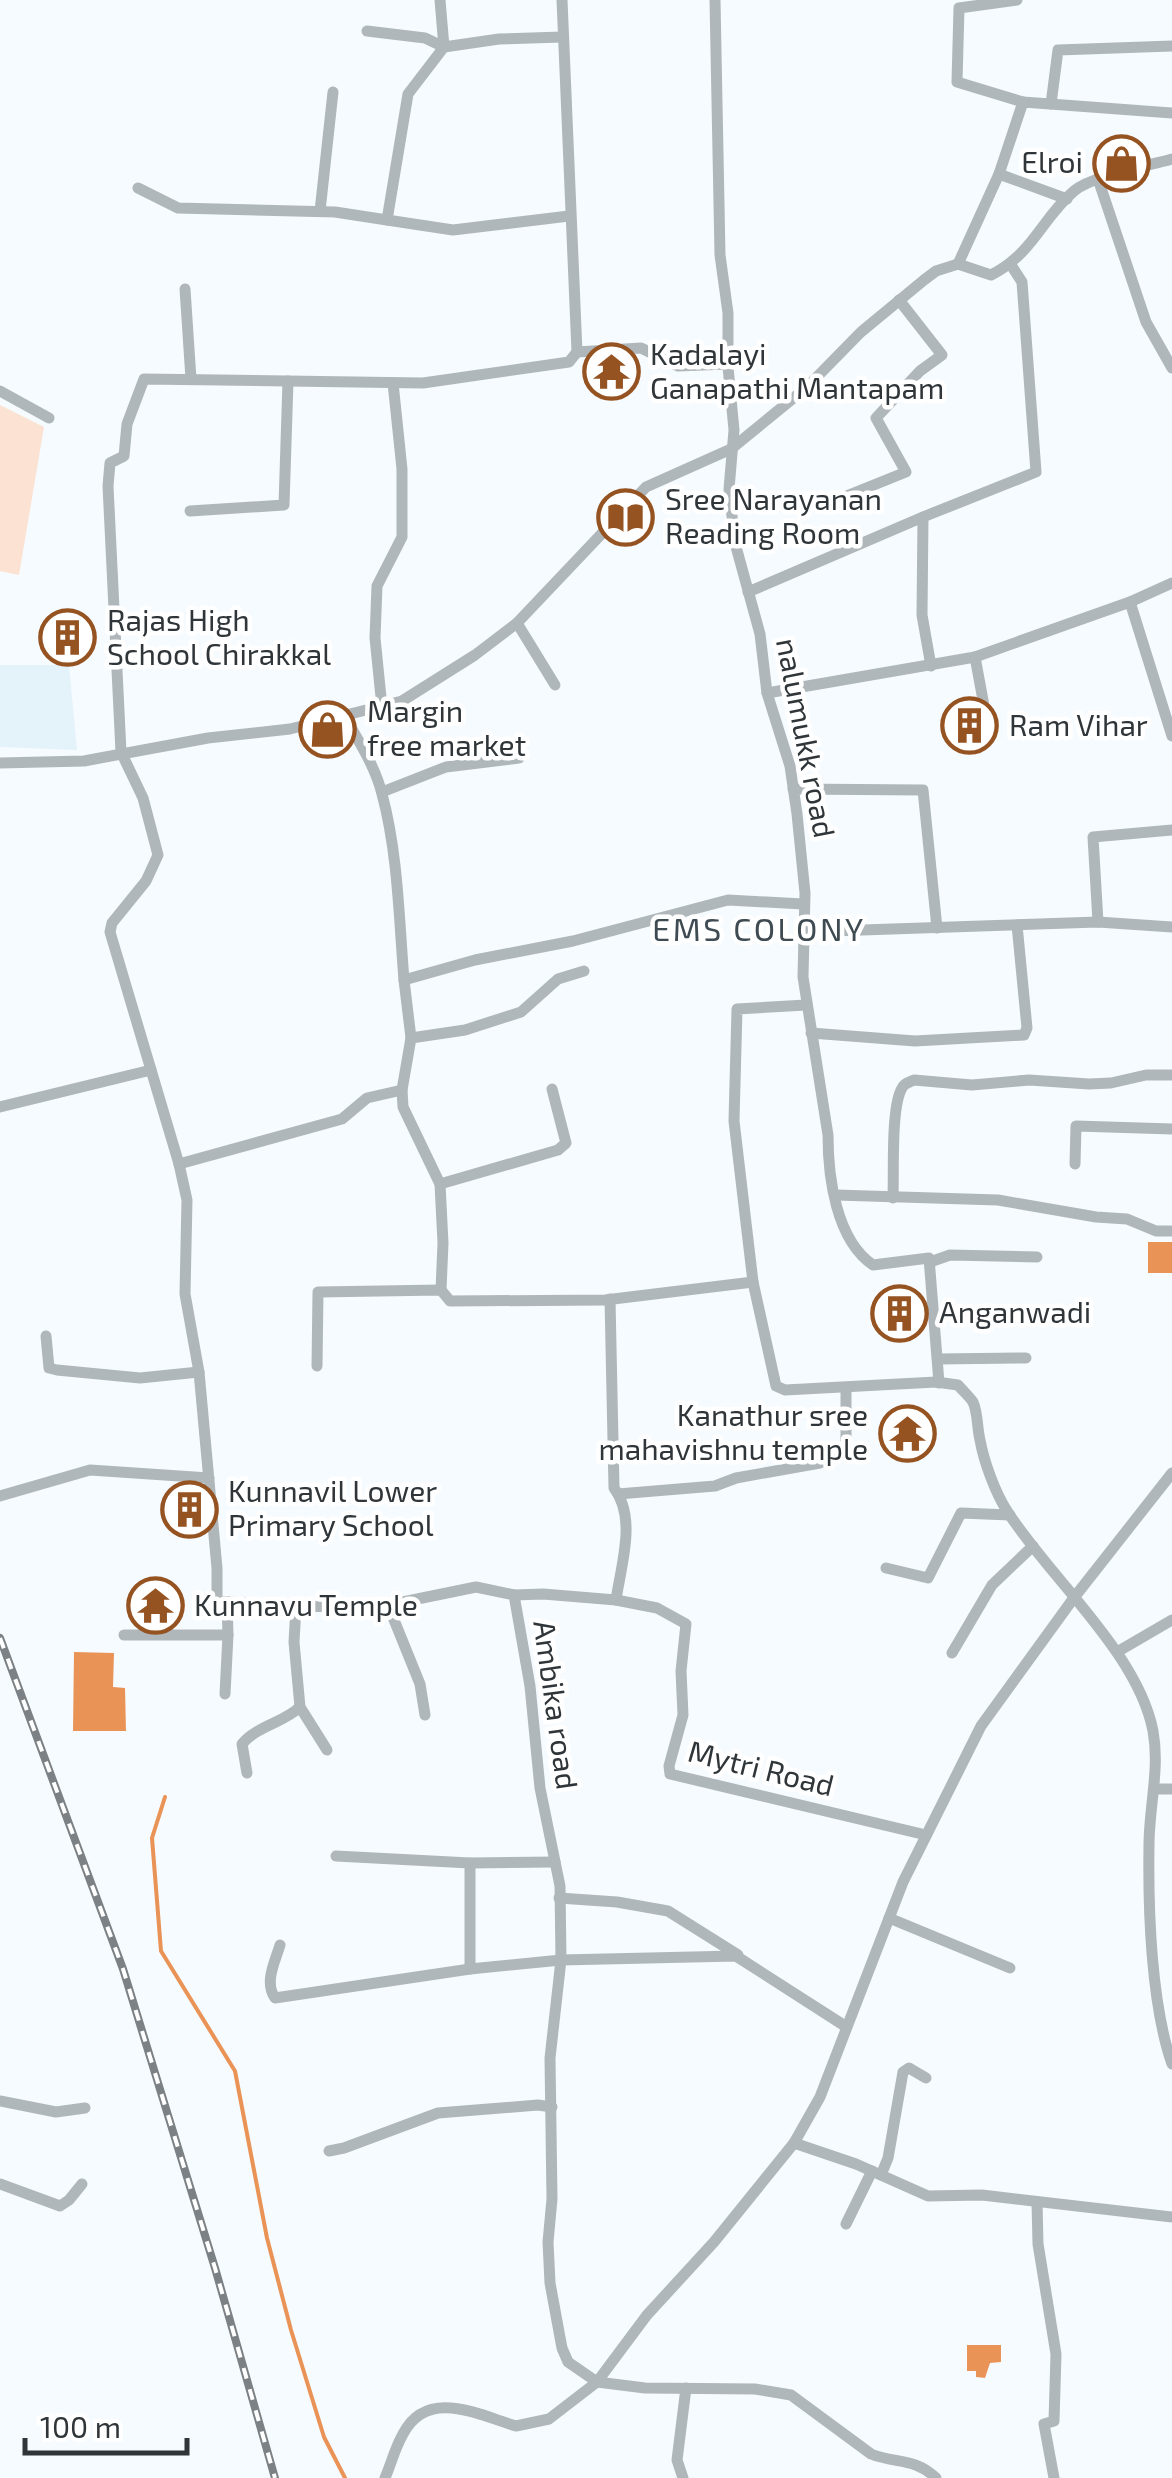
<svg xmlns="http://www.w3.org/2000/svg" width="1172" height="2478" font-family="'Exo 2',sans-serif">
<rect width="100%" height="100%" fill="#f6fbff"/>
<path fill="#e4f2f9" d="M0,665H69L77,750L0,747Z"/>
<path fill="#fbe2d3" d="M0,405L44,427L19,575L0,571Z"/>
<g fill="#ea9357">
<rect x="1148" y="1242" width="24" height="31"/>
<path d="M74,1652L114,1653L113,1687L125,1688L126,1731H73Z"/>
<path d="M967,2345H1001V2362L990,2363L985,2378L976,2377V2371H967Z"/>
</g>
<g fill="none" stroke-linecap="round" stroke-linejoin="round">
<path stroke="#ea9357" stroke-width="4" d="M165,1797L152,1838L161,1951L235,2071L267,2238L291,2330L324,2437L345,2478"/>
<g stroke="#b0b7ba" stroke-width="11">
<path d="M440,0L444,47L499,39L562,37"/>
<path d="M562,0L577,352L641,348L678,366L728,364"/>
<path d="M715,0L720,255L728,313V367L734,430L729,489L735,543L760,634L767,693L790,766L797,814L805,893L803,977L828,1135C828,1177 836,1240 873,1265L929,1258L939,1383"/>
<path d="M1017,0L959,8L957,82L1023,102"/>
<path d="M367,31L425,38L444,47L408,94L387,220L453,230L569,216"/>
<path d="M1051,104L1058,50L1172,46"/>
<path d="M1098,179L1146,322L1172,368"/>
<path d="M138,188L178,208L335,212L387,220"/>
<path d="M1067,199L999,174L1023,102L1172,113"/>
<path d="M320,211L333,92"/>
<path d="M958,264L999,174"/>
<path d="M185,289L191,379"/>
<path d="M577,352L569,362L423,383L144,379L127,424L124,456L110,463L108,486L121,752L143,798L158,855L146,881L112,923L110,932L179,1164L187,1200L185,1294L199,1372L217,1568V1601L296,1607L388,1605L476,1587L514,1595L530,1686L540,1788L560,1886L561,1960L550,2058L552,2199L548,2242L550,2283L562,2348L568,2362L597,2382L645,2388L755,2389L791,2395L871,2454C896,2464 914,2457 936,2478"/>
<path d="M0,391L49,418"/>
<path d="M824,505L906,472L876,418L920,371L942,355L899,300"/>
<path d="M190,511L284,505L288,381"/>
<path d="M923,517L1036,472L1022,282L1011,265"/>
<path d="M748,592L923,517L922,615L931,666"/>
<path d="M1130,602L1172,583"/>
<path d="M517,623L555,685"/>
<path d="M975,657L1130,602L1172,736"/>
<path d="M767,693L975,657L985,711"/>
<path d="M382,707L375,638L377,586L402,537V469L393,383"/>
<path d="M345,717C359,742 375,766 382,794C398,853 399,919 404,980L475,960L573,941L728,900L803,904"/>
<path d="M0,763L84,761L208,738L290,729L402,701L475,655L517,623L646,487L731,449L807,387L861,332L924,280L936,271L958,264L991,275C1034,253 1041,219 1074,191C1092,176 1147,166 1172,159"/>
<path d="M793,789L923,790L937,928"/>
<path d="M382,792L446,767L519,758"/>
<path d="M1098,922L1093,837L1172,830"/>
<path d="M803,932L1098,922L1172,927"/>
<path d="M404,980L411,1038L402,1090L403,1107L440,1184L443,1243L441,1290"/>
<path d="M806,1005L737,1009L734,1121L753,1282L776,1386L785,1390L936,1382L958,1385C962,1390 969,1396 973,1402C978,1413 977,1428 980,1440C984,1462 995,1492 1007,1511C1050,1578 1138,1653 1153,1731C1160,1769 1149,1807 1149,1845C1148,1909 1151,2004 1172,2064"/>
<path d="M811,1033L915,1041L1024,1035L1027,1028L1017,925"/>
<path d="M411,1038L465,1030L521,1012L558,979L584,971"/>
<path d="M0,1107L151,1070"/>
<path d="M179,1164L342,1119L367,1098L402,1090"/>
<path d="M1075,1164L1076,1126L1172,1129"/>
<path d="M440,1184L558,1150L566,1143L552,1089"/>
<path d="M836,1195L998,1200L1096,1217L1127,1219L1156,1231H1172"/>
<path d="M893,1198C894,1172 891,1111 901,1090C904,1083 908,1083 914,1080L972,1085L1029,1080L1089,1084L1111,1083L1146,1075H1172"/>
<path d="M930,1262L950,1255L1037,1257"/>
<path d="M610,1299L614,1488C637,1518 621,1565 616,1600"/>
<path d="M46,1336L49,1368L57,1370L140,1378L199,1372"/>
<path d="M938,1359L1026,1358"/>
<path d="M317,1366L318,1292L441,1290L450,1301L605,1300L753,1282"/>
<path d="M618,1494L715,1486L736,1478L820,1463L846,1452V1389"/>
<path d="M0,1496L90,1470L209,1478"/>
<path d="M886,1568L928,1578L961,1513L1010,1515"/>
<path d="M514,1595L543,1594L616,1600L657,1608L686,1624L681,1671L683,1715L669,1766L670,1774L926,1835"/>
<path d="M388,1605L420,1684L425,1715"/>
<path d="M296,1607L294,1642L300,1707L327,1750"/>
<path d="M124,1635H228L227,1602"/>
<path d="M1117,1652L1172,1620"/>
<path d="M952,1653L992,1585L1033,1546"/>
<path d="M225,1694L228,1635"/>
<path d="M247,1773L242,1744C257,1726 283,1723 300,1707"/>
<path d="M1155,1789H1172"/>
<path d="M336,1856L470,1863L555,1862"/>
<path d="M559,1898L617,1902L668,1911L738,1955"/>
<path d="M889,1918L1010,1968"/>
<path d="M280,1945C275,1962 264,1982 275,1998L470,1969L561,1960L736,1956L845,2026"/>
<path d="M470,1969V1863"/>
<path d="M0,2101L56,2112L85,2108"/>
<path d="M794,2143L856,2164L928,2196L982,2195L1172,2217"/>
<path d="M329,2151L344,2148L438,2113L538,2105L552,2107"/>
<path d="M881,2175L888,2158L903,2072L909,2068L926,2078"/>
<path d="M0,2184L60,2206L69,2200L82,2184"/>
<path d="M1037,2202L1038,2244L1056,2354L1054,2421L1044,2424L1054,2478"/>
<path d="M846,2224L872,2171"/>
<path d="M385,2478C391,2464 395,2448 403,2434C427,2387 479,2415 516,2426L549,2419L597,2382L647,2315L714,2242L794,2143L820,2097L903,1882L981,1726L1073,1599L1172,1473"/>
<path d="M683,2478L677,2460L686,2388"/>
</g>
<defs>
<path id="rail" d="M0,1638L123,1969L215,2268L275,2478"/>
</defs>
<use href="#rail" stroke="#7b8184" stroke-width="8"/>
<use href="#rail" stroke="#fff" stroke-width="4" stroke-dasharray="11" stroke-linecap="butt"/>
</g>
<defs>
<symbol id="shop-ring" viewBox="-11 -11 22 22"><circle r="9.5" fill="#fff" stroke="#965322" stroke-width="1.5"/><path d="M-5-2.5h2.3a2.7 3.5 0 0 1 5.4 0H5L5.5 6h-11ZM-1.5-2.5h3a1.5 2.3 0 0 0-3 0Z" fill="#965322"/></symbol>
<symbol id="temple-ring" viewBox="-11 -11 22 22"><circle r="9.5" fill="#fff" stroke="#965322" stroke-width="1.5"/><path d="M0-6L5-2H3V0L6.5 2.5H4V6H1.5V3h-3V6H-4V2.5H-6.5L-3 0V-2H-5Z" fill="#965322"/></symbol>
<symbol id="library-ring" viewBox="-11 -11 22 22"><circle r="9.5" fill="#fff" stroke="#965322" stroke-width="1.5"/><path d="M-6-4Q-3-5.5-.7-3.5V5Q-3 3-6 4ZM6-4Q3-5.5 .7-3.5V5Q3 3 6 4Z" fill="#965322"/></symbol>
<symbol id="building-ring" viewBox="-11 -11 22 22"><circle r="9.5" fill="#fff" stroke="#965322" stroke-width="1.5"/><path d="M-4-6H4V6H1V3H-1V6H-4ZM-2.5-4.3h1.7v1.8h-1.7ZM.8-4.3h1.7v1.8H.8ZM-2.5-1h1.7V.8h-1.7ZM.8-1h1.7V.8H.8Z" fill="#965322"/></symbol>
</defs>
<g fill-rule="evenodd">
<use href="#shop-ring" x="1090" y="132" width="63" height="63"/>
<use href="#temple-ring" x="580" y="340" width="63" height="63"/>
<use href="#library-ring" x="594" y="486" width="63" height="63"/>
<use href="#building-ring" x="36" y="606" width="63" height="63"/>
<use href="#building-ring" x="938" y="694" width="63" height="63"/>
<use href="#shop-ring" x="296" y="698" width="63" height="63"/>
<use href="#building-ring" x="868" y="1282" width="63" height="63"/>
<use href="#temple-ring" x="876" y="1402" width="63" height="63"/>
<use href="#building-ring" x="158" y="1478" width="63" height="63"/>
<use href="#temple-ring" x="124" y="1574" width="63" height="63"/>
</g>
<g text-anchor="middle" stroke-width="9" stroke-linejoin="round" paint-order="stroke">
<g font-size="30" fill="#2f3538" stroke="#fff" text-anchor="start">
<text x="1083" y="173" text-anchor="end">Elroi</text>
<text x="650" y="365">Kadalayi<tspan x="650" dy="34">Ganapathi Mantapam</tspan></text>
<text x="665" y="510">Sree Narayanan<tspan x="665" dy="34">Reading Room</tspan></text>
<text x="107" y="631">Rajas High<tspan x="107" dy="34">School Chirakkal</tspan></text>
<text x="367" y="722">Margin<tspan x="367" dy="34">free market</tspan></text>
<text x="1009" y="736">Ram Vihar</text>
<text x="939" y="1323">Anganwadi</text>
<text x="868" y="1426" text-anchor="end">Kanathur sree<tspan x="868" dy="34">mahavishnu temple</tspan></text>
<text x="228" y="1502">Kunnavil Lower<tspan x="228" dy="34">Primary School</tspan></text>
<text x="194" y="1616">Kunnavu Temple</text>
</g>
<g font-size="30" fill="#2f3538" stroke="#fff">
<text transform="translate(805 738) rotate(79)" y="10">nalumukk road</text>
<text transform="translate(555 1705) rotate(82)" y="10">Ambika road</text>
<text transform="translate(761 1769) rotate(14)" y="10">Mytri Road</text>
</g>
<g font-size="32" letter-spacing="2.5" fill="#3f4b52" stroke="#fff">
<text x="759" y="941">EMS COLONY</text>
</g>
</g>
<path d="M25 2438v15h162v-15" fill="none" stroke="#2f3538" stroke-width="5"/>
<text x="40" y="2438" font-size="30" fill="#2f3538" stroke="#ffffff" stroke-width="8" paint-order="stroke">100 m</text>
</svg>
